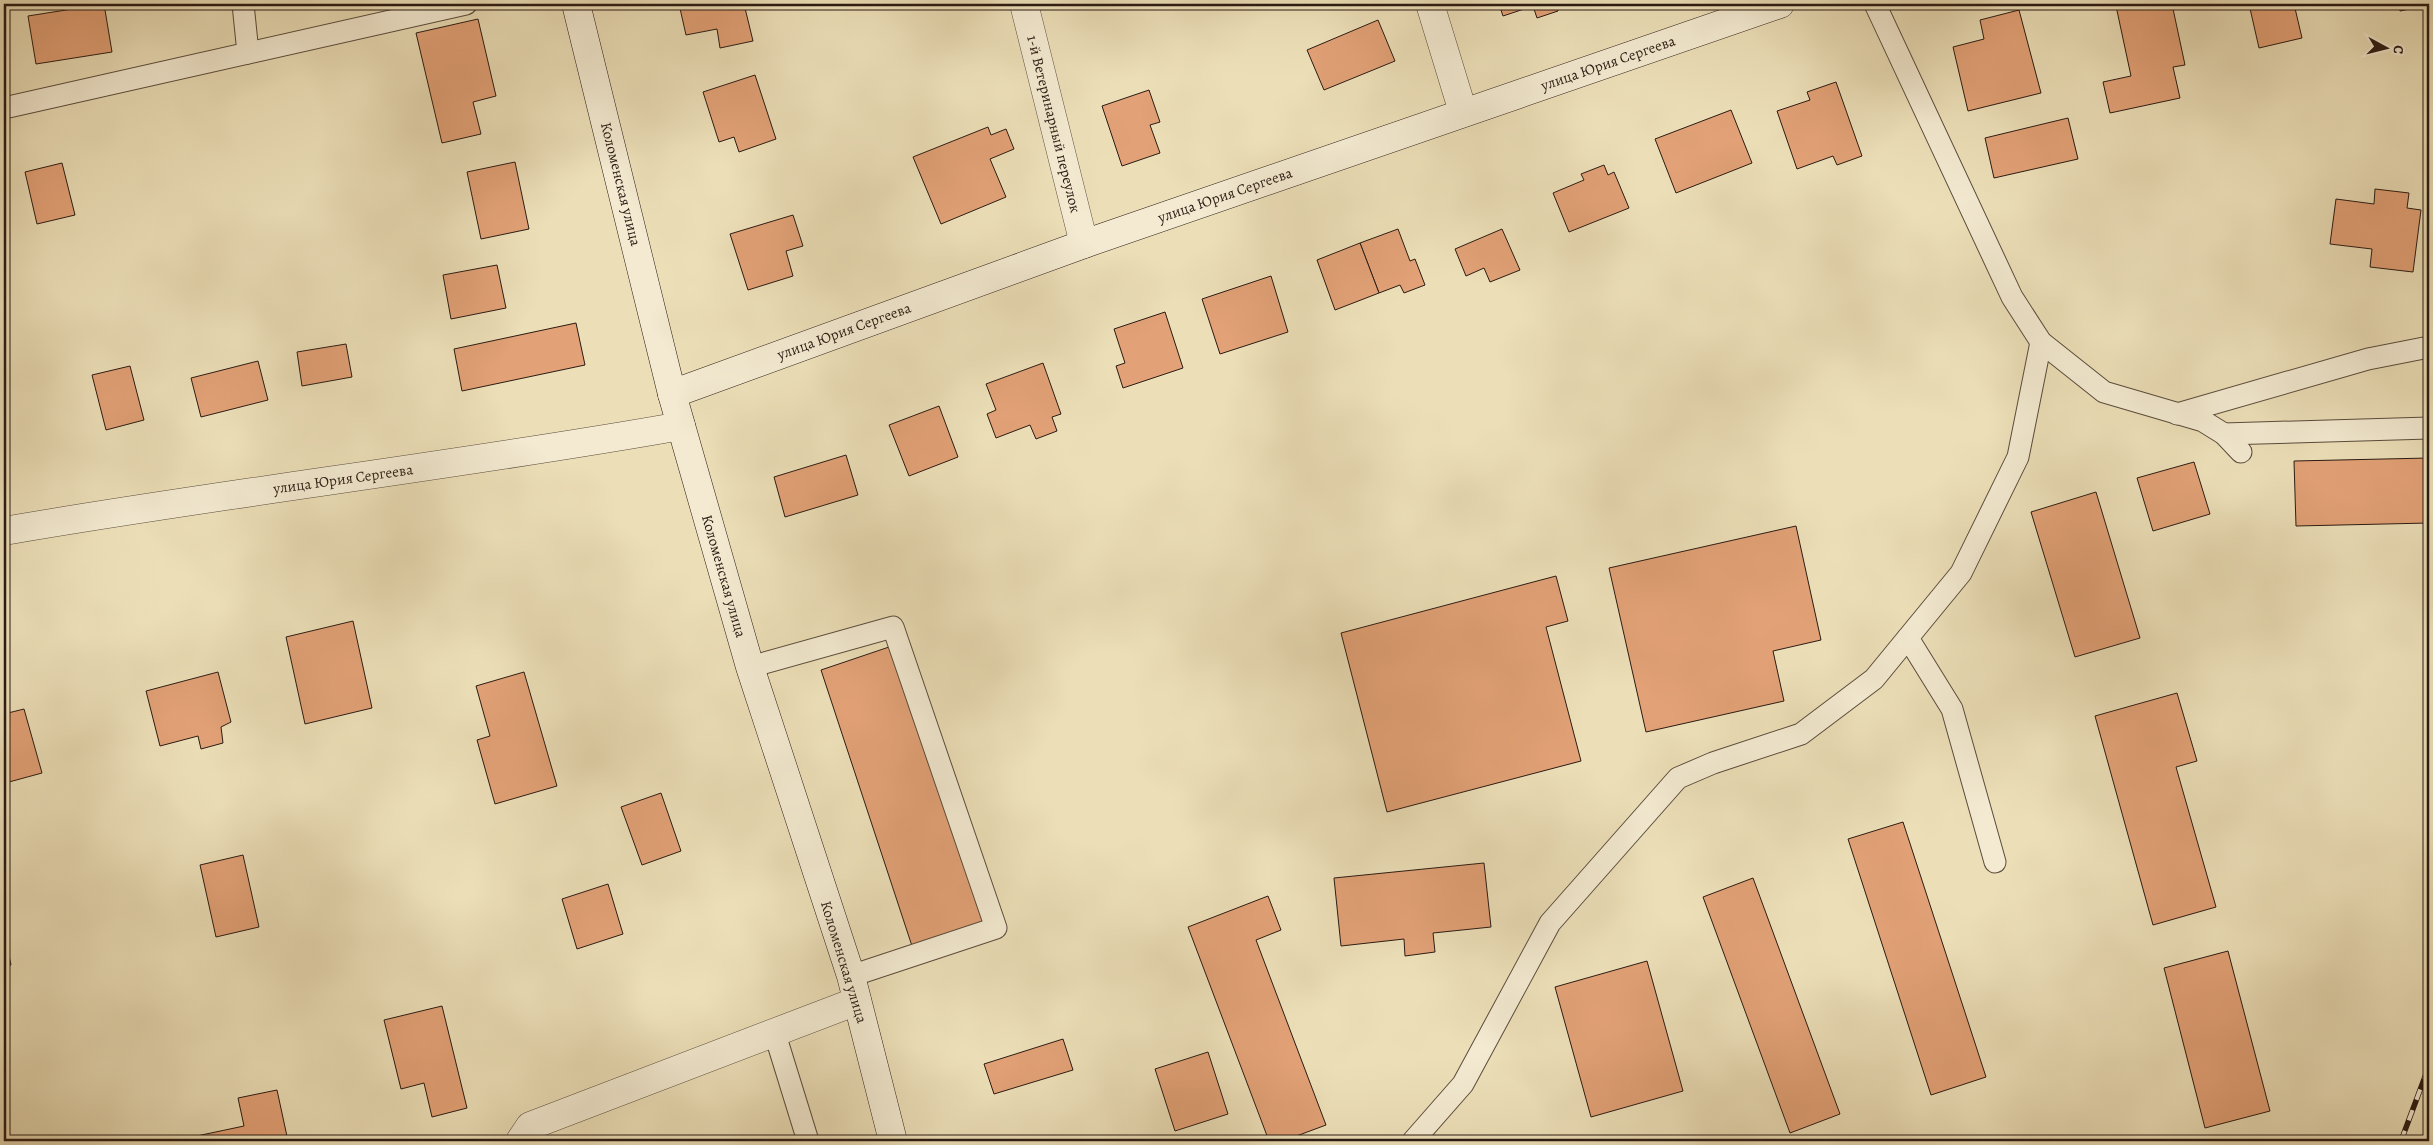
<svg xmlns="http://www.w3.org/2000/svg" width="2433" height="1145" font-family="Alegreya,serif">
<rect width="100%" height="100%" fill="#ecdfb8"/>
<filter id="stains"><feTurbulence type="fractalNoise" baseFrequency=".004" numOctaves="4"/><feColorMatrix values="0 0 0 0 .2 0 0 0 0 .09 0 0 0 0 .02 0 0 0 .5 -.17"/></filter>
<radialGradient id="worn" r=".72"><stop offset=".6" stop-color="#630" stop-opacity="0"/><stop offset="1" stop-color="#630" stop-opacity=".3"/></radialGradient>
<g fill="#e2a176" stroke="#2a1b13">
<path d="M104,4L112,52L36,64L28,16Z"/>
<path d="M679,4H744L753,41L720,48L717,29L686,35Z"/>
<path d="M1499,4H1556L1558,11L1537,18L1533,6L1503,16Z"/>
<path d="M2129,4H2172L2185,65L2173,67L2180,98L2110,113L2103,82L2131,76L2116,6Z"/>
<path d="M2249,4H2294L2302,38L2259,48Z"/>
<path d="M2398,4H2429V5L2400,11Z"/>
<path d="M2019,10L2041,93L1968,111L1953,47L1984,39L1980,20Z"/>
<path d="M478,19L496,96L473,102L481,134L442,143L416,33Z"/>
<path d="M1378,20L1395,61L1324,90L1307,50Z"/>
<path d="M755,75L776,139L739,152L734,137L719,142L703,92Z"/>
<path d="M1836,82L1862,156L1837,165L1833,156L1797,169L1777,111L1810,100L1807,92Z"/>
<path d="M1149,90L1160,122L1150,125L1160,153L1122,166L1102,106Z"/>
<path d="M1731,110L1752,163L1676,193L1655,139Z"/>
<path d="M2068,118L2078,159L1994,178L1985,138Z"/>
<path d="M988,127L991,135L1006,129L1014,149L990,159L1006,197L941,224L913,157Z"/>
<path d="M515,162L529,229L481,239L467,172Z"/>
<path d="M62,163L75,215L37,224L25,172Z"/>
<path d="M1604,165L1608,175L1614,172L1629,208L1569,232L1553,193L1584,180L1581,174Z"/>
<path d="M2375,189L2409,193L2407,208L2421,210L2413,272L2370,267L2372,249L2330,244L2336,199L2374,204Z"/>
<path d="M793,215L803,246L786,251L793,276L748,290L730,234Z"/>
<path d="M1398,229L1410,261L1415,259L1425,285L1404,293L1400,285L1379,293L1360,243Z"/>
<path d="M1502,229L1520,270L1490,282L1484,268L1466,276L1455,249Z"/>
<path d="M1360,243L1379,293L1335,310L1317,260Z"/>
<path d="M497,265L506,308L451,319L443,275Z"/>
<path d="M1271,276L1288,332L1220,354L1202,299Z"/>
<path d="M1165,312L1183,368L1123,388L1116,366L1125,363L1114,329Z"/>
<path d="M576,323L585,365L462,391L454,349Z"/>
<path d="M346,344L352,377L302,386L297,352Z"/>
<path d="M258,361L268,400L201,417L191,378Z"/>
<path d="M1043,363L1061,414L1052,417L1057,431L1036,439L1030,425L996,438L987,414L996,410L986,384Z"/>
<path d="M130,366L144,420L106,430L92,375Z"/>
<path d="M939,406L958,457L909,476L889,425Z"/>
<path d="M846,455L858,495L785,517L774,477Z"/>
<path d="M2429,458V523L2296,526L2294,461Z"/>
<path d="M2194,462L2210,514L2153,531L2137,478Z"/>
<path d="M2096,492L2140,638L2075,657L2031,512Z"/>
<path d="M1796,526L1821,640L1773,651L1784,701L1646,732L1609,568Z"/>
<path d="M1556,576L1568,621L1546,627L1581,761L1387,812L1341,633Z"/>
<path d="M353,621L372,708L305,724L286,637Z"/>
<path d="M892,646L983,923L912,946L821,670Z"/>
<path d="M218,672L231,722L221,727L223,743L201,749L198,736L160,746L146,691Z"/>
<path d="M524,672L557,786L495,804L477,740L490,736L476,686Z"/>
<path d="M2177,693L2197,761L2176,767L2216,907L2153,925L2095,716Z"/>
<path d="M24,709L42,773L9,782L4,762V714Z"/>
<path d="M661,793L681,851L642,865L621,807Z"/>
<path d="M1903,822L1986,1077L1931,1095L1848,839Z"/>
<path d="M243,855L259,927L216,937L200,865Z"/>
<path d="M1484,863L1491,927L1433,933L1435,952L1405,956L1404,939L1341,946L1334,878Z"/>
<path d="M1753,878L1840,1114L1790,1133L1703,897Z"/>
<path d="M608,884L623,934L577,949L562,899Z"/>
<path d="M1268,896L1281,930L1256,940L1326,1125L1283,1141H1269L1188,927Z"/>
<path d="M4,931L11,965L4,966Z"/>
<path d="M2228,951L2270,1111L2205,1128L2164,968Z"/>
<path d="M1647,961L1683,1091L1591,1117L1555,987Z"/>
<path d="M442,1006L467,1108L432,1117L424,1083L401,1089L384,1020Z"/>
<path d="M1063,1039L1073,1070L994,1094L984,1064Z"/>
<path d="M1208,1052L1228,1114L1175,1131L1155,1069Z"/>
<path d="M277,1090L288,1141H173L244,1126L238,1098Z"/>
</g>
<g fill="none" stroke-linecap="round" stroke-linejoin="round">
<defs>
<g id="lane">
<path d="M243,4L248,53"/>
<path d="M1875,4L2012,297L2041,342L2104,392L2203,421L2224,434L2241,452"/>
<path d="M4,108L466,4"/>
<path d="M2177,414L2368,359L2429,347"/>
<path d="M2224,434L2429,428"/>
<path d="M1908,638L1952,709L1995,862"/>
<path d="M750,667L893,627L996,928L851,976"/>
<path d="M774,1031L808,1141"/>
<path d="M1413,1141L1463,1084L1550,923L1678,778L1713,763L1801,734L1874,679L1961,573L2018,457L2041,342"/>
</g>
<g id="street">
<path d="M1024,4L1084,244"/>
<path d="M1430,4L1463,112"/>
<path d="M4,531C229,492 456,466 681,426"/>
<path d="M520,1141L530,1126L857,1001"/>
</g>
<g id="secondary">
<path d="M576,4L672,394L750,667L851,976L893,1141"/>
<path d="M672,394L1084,244L1780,4"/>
</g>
</defs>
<use href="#lane" stroke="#5a4c3c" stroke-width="23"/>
<use href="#street" stroke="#5a4c3c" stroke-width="29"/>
<use href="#secondary" stroke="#2a1b13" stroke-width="29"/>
<use href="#lane" stroke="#f3ead1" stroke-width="21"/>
<use href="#street" stroke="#f3ead1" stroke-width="28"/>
<use href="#secondary" stroke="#f3ead1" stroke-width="28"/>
<defs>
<path id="rail" d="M2401,1141L2429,1066"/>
</defs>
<use href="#rail" stroke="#2a1b13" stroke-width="5.5"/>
<use href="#rail" stroke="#f3ead1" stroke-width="4" stroke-dasharray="11" stroke-linecap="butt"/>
</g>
<g text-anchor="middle" stroke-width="4" stroke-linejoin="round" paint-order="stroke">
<g font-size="15" fill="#2a1b13" stroke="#f3ead1">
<text transform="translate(1608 63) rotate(-19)" y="5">улица Юрия Сергеева</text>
<text transform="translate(1054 124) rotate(76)" y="5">1-й Ветеринарный переулок</text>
<text transform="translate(621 184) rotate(76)" y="5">Коломенская улица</text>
<text transform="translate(1225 195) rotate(-19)" y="5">улица Юрия Сергеева</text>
<text transform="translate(844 331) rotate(-20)" y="5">улица Юрия Сергеева</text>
<text transform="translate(343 479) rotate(-8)" y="5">улица Юрия Сергеева</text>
<text transform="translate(724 576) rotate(74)" y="5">Коломенская улица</text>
<text transform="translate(844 962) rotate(73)" y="5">Коломенская улица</text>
</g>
</g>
<rect width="2433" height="1145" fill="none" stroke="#ecdfb8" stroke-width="20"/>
<rect x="5" y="5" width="2423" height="1135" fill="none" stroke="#2a1b13" stroke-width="2.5"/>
<rect x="10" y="10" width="2413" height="1125" fill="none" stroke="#2a1b13"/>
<g transform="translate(2386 48) rotate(97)" stroke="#f3ead1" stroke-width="4" paint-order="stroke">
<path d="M0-4L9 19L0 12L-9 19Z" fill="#2a1b13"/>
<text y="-8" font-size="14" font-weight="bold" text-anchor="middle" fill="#2a1b13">С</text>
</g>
<rect width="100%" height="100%" filter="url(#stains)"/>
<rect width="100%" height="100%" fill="url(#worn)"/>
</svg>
